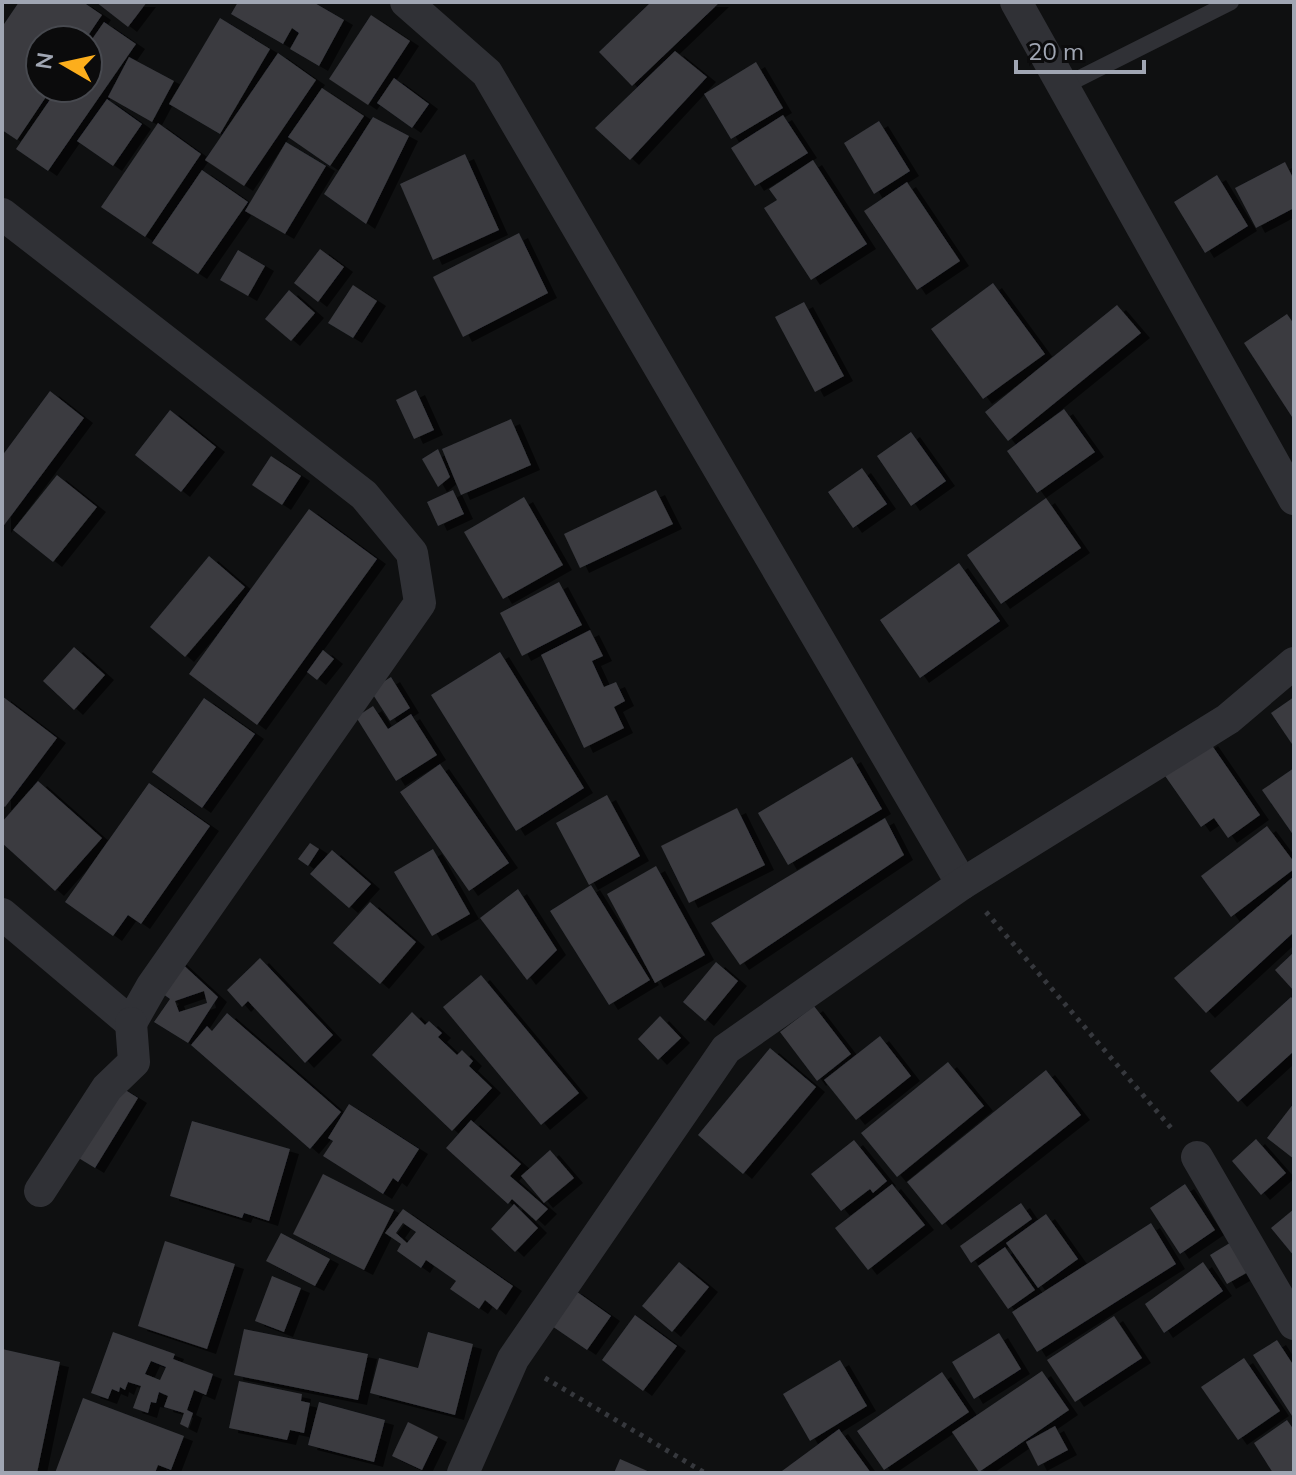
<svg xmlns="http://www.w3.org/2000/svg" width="1296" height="1475" font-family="Mulish,sans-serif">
<defs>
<filter id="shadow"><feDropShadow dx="9" dy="5" stdDeviation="0" flood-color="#0009"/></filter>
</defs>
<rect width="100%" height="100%" fill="#0f1011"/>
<g fill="#3a3b41" fill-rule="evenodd" filter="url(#shadow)">
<path d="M19,2H83L102,15L85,40H40V88H52L17,140L2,130V27Z"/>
<path d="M96,2H147L128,27Z"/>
<path d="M238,2H313L344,20L319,66L290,49L299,33L292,28L283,44L231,14Z"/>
<path d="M651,2H720L632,86L599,52Z"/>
<path d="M371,15L410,41L368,105L329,79Z"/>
<path d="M220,18L270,49L220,134L169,104Z"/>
<path d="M104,22L136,44L48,171L16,149L58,88H88V45Z"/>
<path d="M675,51L707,77L630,160L595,128Z"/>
<path d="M278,53L316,80L244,186L205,160Z"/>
<path d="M129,57L174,81L152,122L108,97Z"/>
<path d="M756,62L783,108L731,139L704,94Z"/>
<path d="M394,78L429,104L412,128L377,103Z"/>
<path d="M322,88L364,116L330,166L288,137Z"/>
<path d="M107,99L142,124L113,166L77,141Z"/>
<path d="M783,115L808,153L755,186L731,148Z"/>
<path d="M373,117L409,136L366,224L324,194Z"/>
<path d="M879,121L910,171L874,194L844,143Z"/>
<path d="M158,123L201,154L145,237L101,207Z"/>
<path d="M286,142L326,166L285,234L245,211Z"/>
<path d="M465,154L499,230L433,260L400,184Z"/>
<path d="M813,160L867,244L811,280L764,208L777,200L769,189Z"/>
<path d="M1285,162L1294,180V208L1256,228L1235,188Z"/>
<path d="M202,170L248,202L198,274L152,243Z"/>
<path d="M1217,175L1248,226L1205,253L1174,202Z"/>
<path d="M907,182L960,261L917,290L864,211Z"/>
<path d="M519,233L548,293L463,337L433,277Z"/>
<path d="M320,249L344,267L318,302L294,283Z"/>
<path d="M238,250L265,266L248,296L220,280Z"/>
<path d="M993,283L1045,354L983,399L931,329Z"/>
<path d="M353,285L377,301L353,338L328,323Z"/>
<path d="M289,290L315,313L291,341L265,319Z"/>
<path d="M804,302L844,376L815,392L775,317Z"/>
<path d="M1117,305L1141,333L1008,441L985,412Z"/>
<path d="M1287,314L1294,324V420L1244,343Z"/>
<path d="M416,390L434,430L414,439L396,400Z"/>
<path d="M50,391L84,418L2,528V456Z"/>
<path d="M1064,409L1095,452L1037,493L1007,451Z"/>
<path d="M170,410L216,447L181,492L135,455Z"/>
<path d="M511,419L531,465L461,495L442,449Z"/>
<path d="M911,432L946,481L911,506L877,456Z"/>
<path d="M438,449L450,477L438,487L422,459Z"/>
<path d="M271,456L301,476L282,505L252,485Z"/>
<path d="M862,468L887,504L853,528L828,492Z"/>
<path d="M57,475L97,507L53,562L13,530Z"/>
<path d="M453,490L464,514L438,526L427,502Z"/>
<path d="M656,490L673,524L580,568L564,534Z"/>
<path d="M524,497L563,565L503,599L464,532Z"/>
<path d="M1046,498L1081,548L1001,604L967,555Z"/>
<path d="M309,509L377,559L257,725L189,674Z"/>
<path d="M209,556L245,587L185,657L150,627Z"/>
<path d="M959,563L1000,621L920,678L880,620Z"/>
<path d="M559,582L582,625L522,656L500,613Z"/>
<path d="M590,630L603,656L592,661L604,687L616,682L625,701L614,707L624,728L584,748L541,655Z"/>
<path d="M74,647L105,675L74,710L43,681Z"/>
<path d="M323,650L334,659L317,680L307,672Z"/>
<path d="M500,652L584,788L516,831L431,695Z"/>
<path d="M391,677L410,708L390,721L370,690Z"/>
<path d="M2,696L57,738L5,807L2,805Z"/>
<path d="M1294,697V747L1271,713Z"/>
<path d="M204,698L255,734L202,808L152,772Z"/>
<path d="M373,706L388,729L411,714L437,755L396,781L356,717Z"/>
<path d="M1209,741L1260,815L1228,838L1214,818L1201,827L1163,773Z"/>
<path d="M852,757L882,809L788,865L758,813Z"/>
<path d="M440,764L509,863L469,891L400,792Z"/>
<path d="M1294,768V836L1262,790Z"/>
<path d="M38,781L102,838L55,891L2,843V822Z"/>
<path d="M149,783L210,826L141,924L128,915L113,936L65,902Z"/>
<path d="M607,795L640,856L589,885L556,823Z"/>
<path d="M737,808L765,865L689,903L661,846Z"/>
<path d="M885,818L904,855L740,965L711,923Z"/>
<path d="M1267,826L1294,862V869L1231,917L1201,876Z"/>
<path d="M310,843L319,849L308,866L298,859Z"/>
<path d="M433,849L470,914L432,936L394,872Z"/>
<path d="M332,850L371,884L349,908L310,874Z"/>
<path d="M656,866L705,955L655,983L607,894Z"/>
<path d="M1294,876V932L1206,1013L1174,978Z"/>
<path d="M591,885L650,980L609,1005L550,911Z"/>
<path d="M518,889L557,950L527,980L480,918Z"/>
<path d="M370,902L416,942L380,984L333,943Z"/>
<path d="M1294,952V991L1275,970Z"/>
<path d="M260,958L333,1035L305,1063L248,1001L242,1007L227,990Z"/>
<path d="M177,959L218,997L188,1043L154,1022L170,999L163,994ZM204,991L207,1003L179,1012L175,1001Z"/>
<path d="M716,962L738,981L705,1021L683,1002Z"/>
<path d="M481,975L579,1093L541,1125L443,1007Z"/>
<path d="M1291,997L1294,1000V1051L1238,1102L1210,1071Z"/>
<path d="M814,1006L851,1054L817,1081L780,1032Z"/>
<path d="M412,1012L425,1025L429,1021L442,1033L438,1037L457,1055L462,1050L473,1061L469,1066L492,1088L452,1131L372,1055Z"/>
<path d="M227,1013L341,1112L310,1149L191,1045L207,1026L212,1031Z"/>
<path d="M660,1016L681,1038L658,1060L638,1039Z"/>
<path d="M880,1036L911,1076L856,1120L824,1080Z"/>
<path d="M770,1048L816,1087L743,1174L698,1135Z"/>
<path d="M948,1062L984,1106L897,1177L861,1133Z"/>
<path d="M1046,1070L1081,1115L942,1225L907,1182Z"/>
<path d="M116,1084L138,1098L95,1168L72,1154Z"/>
<path d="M1294,1103V1159L1267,1138Z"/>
<path d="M349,1104L419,1149L398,1182L393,1178L383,1194L323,1156L333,1141L328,1138Z"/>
<path d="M471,1120L521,1164L510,1176L548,1209L536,1221L512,1199L508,1204L446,1148Z"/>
<path d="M192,1121L290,1149L269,1221L244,1213L242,1218L170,1196Z"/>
<path d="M1256,1139L1286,1173L1261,1195L1232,1161Z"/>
<path d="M854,1140L887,1181L873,1193L870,1189L841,1211L811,1174Z"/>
<path d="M550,1150L574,1178L544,1203L521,1176Z"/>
<path d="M323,1174L394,1210L364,1270L293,1234Z"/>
<path d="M892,1184L925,1225L868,1270L835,1228Z"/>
<path d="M1185,1184L1215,1230L1180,1254L1150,1208Z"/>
<path d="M1021,1203L1032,1219L971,1263L960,1246Z"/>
<path d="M514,1204L538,1228L515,1252L491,1229Z"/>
<path d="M403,1209L513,1286L497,1310L485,1300L479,1309L450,1289L456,1281L426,1260L421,1268L397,1251L401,1244L385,1233ZM403,1223L416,1232L407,1243L396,1233Z"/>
<path d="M1294,1209V1256L1271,1228Z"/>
<path d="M1046,1214L1078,1259L1038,1288L1006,1243Z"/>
<path d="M1151,1223L1176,1264L1037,1352L1012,1312Z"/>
<path d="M281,1233L330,1259L315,1286L266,1261Z"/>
<path d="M1238,1238L1255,1268L1227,1284L1210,1255Z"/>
<path d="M165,1241L235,1264L207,1349L138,1326Z"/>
<path d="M1005,1247L1035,1290L1008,1309L978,1266Z"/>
<path d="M679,1262L709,1287L672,1332L642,1306Z"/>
<path d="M1203,1262L1223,1291L1164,1333L1145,1304Z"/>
<path d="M272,1276L301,1288L284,1332L255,1321Z"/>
<path d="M573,1289L611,1316L587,1350L549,1324Z"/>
<path d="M635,1315L677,1346L643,1391L602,1360Z"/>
<path d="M1114,1316L1142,1358L1075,1402L1047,1360Z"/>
<path d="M244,1329L368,1354L358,1400L234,1375Z"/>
<path d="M113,1332L175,1354L173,1359L213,1374L206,1395L194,1390L187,1410L193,1413L188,1428L180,1424L184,1413L164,1407L168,1396L159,1392L156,1403L151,1402L148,1413L133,1408L141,1386L128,1382L125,1390L120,1387L119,1392L112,1389L108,1399L91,1393ZM151,1361L166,1367L160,1380L145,1374Z"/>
<path d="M428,1332L473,1344L455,1415L370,1393L379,1358L418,1368Z"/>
<path d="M999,1333L1021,1369L974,1399L952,1362Z"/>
<path d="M1277,1340L1294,1366V1419L1253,1355Z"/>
<path d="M2,1349L60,1362L37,1473H2Z"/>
<path d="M1244,1358L1280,1411L1238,1440L1201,1387Z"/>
<path d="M840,1360L867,1406L810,1441L783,1394Z"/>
<path d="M1042,1371L1069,1410L979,1472L952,1432Z"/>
<path d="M942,1372L969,1412L884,1470L857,1431Z"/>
<path d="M239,1381L302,1394L301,1401L310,1403L304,1433L290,1430L287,1440L229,1428Z"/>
<path d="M83,1398L184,1436L171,1470L158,1465L155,1473H55Z"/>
<path d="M319,1402L385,1420L374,1462L308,1445Z"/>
<path d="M1287,1420L1294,1430V1473H1273L1254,1443Z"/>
<path d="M408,1422L438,1437L422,1470L392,1456Z"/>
<path d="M1055,1426L1068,1450L1038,1466L1026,1442Z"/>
<path d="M839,1429L871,1473H784L782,1471Z"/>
<path d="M620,1459L652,1473H614Z"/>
</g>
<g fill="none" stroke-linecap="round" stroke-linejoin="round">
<g stroke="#36383d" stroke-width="5" stroke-dasharray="4 6" stroke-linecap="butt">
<path d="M986,912L1172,1129"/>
<path d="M545,1378L705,1473"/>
</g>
<path stroke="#303136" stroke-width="16" d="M1062,87L1231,2"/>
<g stroke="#303136" stroke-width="32">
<path d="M406,2L487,73L962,884"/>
<path d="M1016,2L1294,499"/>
<path d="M2,214L364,495L412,553L420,603L152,986L131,1023L2,914"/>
<path d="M1197,1157L1294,1324"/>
<path d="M40,1191L107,1088L134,1062L131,1023"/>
<path d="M463,1473L513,1359L726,1049L962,884L1228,719L1294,663"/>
</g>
</g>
<rect width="1296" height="1475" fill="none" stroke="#a0a6b3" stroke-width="8"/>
<g transform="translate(64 64) rotate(279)"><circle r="38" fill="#0b0b0c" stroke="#47494f" stroke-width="2"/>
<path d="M0-6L14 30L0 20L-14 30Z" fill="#fcae1c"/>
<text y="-12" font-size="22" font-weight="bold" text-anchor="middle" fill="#a0a6b3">N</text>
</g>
<path d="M1016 60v12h128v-12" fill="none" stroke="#a0a6b3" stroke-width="4"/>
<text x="1028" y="60" font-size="24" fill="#a0a6b3" stroke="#0b0b0c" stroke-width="6" paint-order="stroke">20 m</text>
</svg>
